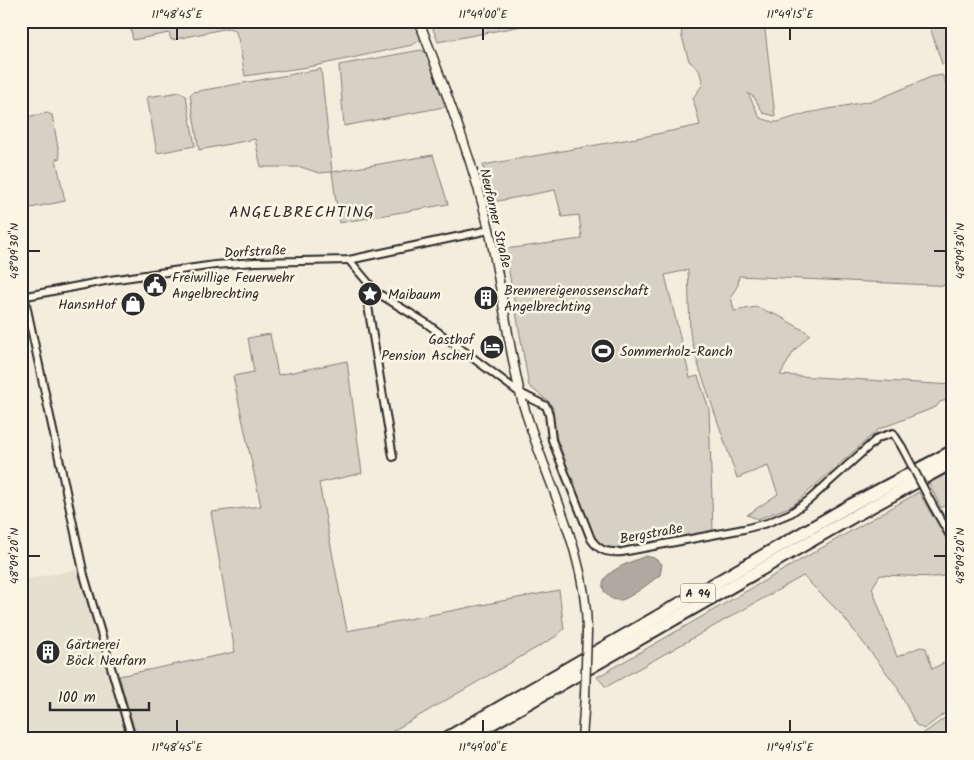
<svg xmlns="http://www.w3.org/2000/svg" width="974" height="760" font-family="Kalam,sans-serif">
<rect width="100%" height="100%" fill="#f4edde"/>
<filter id="ink" filterUnits="userSpaceOnUse"><feTurbulence type="fractalNoise" baseFrequency=".02" numOctaves="2"/><feDisplacementMap in="SourceGraphic" scale="10" xChannelSelector="R" yChannelSelector="G"/><feConvolveMatrix kernelMatrix="1 2 1 2 8 2 1 2 1" color-interpolation-filters="sRGB"/></filter>
<g filter="url(#ink)">
<path fill="#e5dfd0" d="M80,569L117,697L126,739H21V580Z"/>
<g fill="#d6d1c4" stroke="#807e78">
<path d="M129,21H416L422,39L412,45L314,66L245,76L238,38L235,30L228,28L171,40L169,33L133,40Z"/>
<path d="M430,21H548L438,42Z"/>
<path d="M680,21H764L775,116L763,113L754,97L748,93L760,118L773,122H778L807,113L876,100L931,77L942,75L953,98V286L739,276L738,285L731,296L734,311L756,307L779,316L810,334L794,351L780,375L953,385V398L940,402L936,407L879,429L792,506L758,519L747,515L778,494L768,466L737,478L698,364L690,333L688,270L665,275L690,378L698,376L709,409L713,531L617,550C606,549 601,545 594,538L557,439L554,424L553,408L548,401L529,386L505,249L582,239L579,215L562,217L555,190L493,202L483,165L647,136L700,125L693,98L703,84L699,70L689,61L682,37Z"/>
<path d="M928,21H953V59L942,64Z"/>
<path d="M421,50L429,54L449,106L344,126L339,65Z"/>
<path d="M321,69L332,172L433,155L448,204L339,223L332,172L319,173L301,167H261L255,139L199,150L190,95L193,92Z"/>
<path d="M180,92L186,96L195,146L157,153L147,97Z"/>
<path d="M47,113L52,115L60,158L56,159L65,201L21,210V118Z"/>
<path d="M270,334L278,375L347,361L362,473L319,483L347,631L559,590L564,629L555,637L379,739H137L119,676L235,652L211,512L261,506L233,376L254,372L248,338Z"/>
<path d="M953,471V501L941,508L929,483Z"/>
<path d="M919,492L933,517L936,515L953,544V575L934,577L880,575L872,588L897,657L920,647L926,648L932,669L953,658V707L924,729L916,725L896,685L842,615L803,576L606,687L597,677Z"/>
<path d="M953,712V739H922L924,733Z"/>
</g>
<path fill="#afaaa0" stroke="#7a7771" d="M646,556L654,558L662,564L660,575C652,581 629,599 621,600C607,602 596,585 608,575C618,566 633,561 646,556Z"/>
<g fill="none" stroke-linecap="round" stroke-linejoin="round">
<defs>
<g id="minor">
<path d="M349,260L376,292L426,323L520,393L546,406L549,414L552,440L591,539C599,551 607,553 622,552L744,529L767,523L791,513L809,500L878,438L893,433L902,447"/>
<path d="M21,281L84,575L132,739"/>
<path d="M376,292L371,297L368,306L393,457"/>
<path d="M21,297L110,280L215,265L255,262L349,260L489,230"/>
<path d="M933,506L953,541"/>
</g>
<g id="tertiary">
<path d="M419,21C445,90 472,158 489,229C501,283 507,339 520,393C541,473 587,547 587,632"/>
<path d="M582,739L585,696"/>
</g>
<g id="motorway">
<path d="M445,739L851,505L953,451"/>
<path d="M465,739L856,515L953,462"/>
</g>
</defs>
<use href="#minor" stroke="#2b2b2b" stroke-width="10"/>
<use href="#tertiary" stroke="#2b2b2b" stroke-width="11"/>
<use href="#motorway" stroke="#2b2b2b" stroke-width="15"/>
<use href="#minor" stroke="#fcf5e5" stroke-width="6"/>
<use href="#tertiary" stroke="#fcf5e5" stroke-width="8"/>
<use href="#motorway" stroke="#fcf5e5" stroke-width="11"/>
<defs>
<path id="minor-bridge" d="M902,447L933,506"/>
<path id="tertiary-bridge" d="M585,696L587,632"/>
</defs>
<use href="#minor-bridge" stroke="#2b2b2b" stroke-width="10" stroke-linecap="butt"/>
<use href="#tertiary-bridge" stroke="#2b2b2b" stroke-width="11" stroke-linecap="butt"/>
<use href="#minor-bridge" stroke="#fcf5e5" stroke-width="6"/>
<use href="#tertiary-bridge" stroke="#fcf5e5" stroke-width="8"/>
</g>
</g>
<path fill="none" stroke="#2b2b2b" stroke-width="2" d="M177,28V40M483,28V40M790,28V40M28,251H40M934,251H946M28,556H40M934,556H946M177,720V732M483,720V732M790,720V732"/>
<defs>
<symbol id="civic-disc" viewBox="-11 -11 22 22"><circle r="9.5" fill="#2b2b2b" stroke="#fcf5e5"/><path d="M-.6-6.5H3V-4.5H.6V-3L4-1V1h2V6H-6V1h2V-1L-.6-3ZM-1.2 2.5V6h2.4V2.5Z" fill="#fff"/></symbol>
<symbol id="sight-disc" viewBox="-11 -11 22 22"><circle r="9.5" fill="#2b2b2b" stroke="#fcf5e5"/><path d="M0-6L1.8-2.2L6-1.7L2.9 1.2L3.7 5.4L0 3.3L-3.7 5.4L-2.9 1.2L-6-1.7L-1.8-2.2Z" fill="#fff"/></symbol>
<symbol id="building-disc" viewBox="-11 -11 22 22"><circle r="9.5" fill="#2b2b2b" stroke="#fcf5e5"/><path d="M-4-6H4V6H1V3H-1V6H-4ZM-2.5-4.3h1.7v1.8h-1.7ZM.8-4.3h1.7v1.8H.8ZM-2.5-1h1.7V.8h-1.7ZM.8-1h1.7V.8H.8Z" fill="#fff"/></symbol>
<symbol id="shop-disc" viewBox="-11 -11 22 22"><circle r="9.5" fill="#2b2b2b" stroke="#fcf5e5"/><path d="M-5-2.5h2.3a2.7 3.5 0 0 1 5.4 0H5L5.5 6h-11ZM-1.5-2.5h3a1.5 2.3 0 0 0-3 0Z" fill="#fff"/></symbol>
<symbol id="hotel-disc" viewBox="-11 -11 22 22"><circle r="9.5" fill="#2b2b2b" stroke="#fcf5e5"/><path d="M-6-4.5h1.5V1H6V5H4.5V3h-9V5H-6ZM-4 0a1.8 1.8 0 1 1 3.6 0ZM.5 0V-2.5h3Q6-2.5 6 0Z" fill="#fff"/></symbol>
<symbol id="stadium-disc" viewBox="-11 -11 22 22"><circle r="9.5" fill="#2b2b2b" stroke="#fcf5e5"/><path d="M0-5a6.5 5 0 1 0 0 10a6.5 5 0 1 0 0-10ZM-3.5-1.8h7v3.6h-7Z" fill="#fff"/></symbol>
</defs>
<g fill-rule="evenodd">
<use href="#civic-disc" x="141" y="271" width="28" height="28"/>
<use href="#sight-disc" x="356" y="280" width="28" height="28"/>
<use href="#building-disc" x="472" y="284" width="28" height="28"/>
<use href="#shop-disc" x="119" y="290" width="28" height="28"/>
<use href="#hotel-disc" x="478" y="333" width="28" height="28"/>
<use href="#stadium-disc" x="589" y="337" width="28" height="28"/>
<use href="#building-disc" x="34" y="638" width="28" height="28"/>
</g>
<g text-anchor="middle" stroke-width="5" stroke-linejoin="round" paint-order="stroke">
<rect fill="#fcf5e5" stroke="#6a6863" stroke-width="1" x="680.5" y="583.5" width="35" height="19" rx="4"/>
<g font-size="12" font-weight="bold" fill="#2b2b2b">
<text x="698" y="597">A 94</text>
</g>
<g font-size="14" fill="#2b2b2b" stroke="#fcf5e5">
<text transform="translate(496 218) rotate(77)" y="5">Neufarner Straße</text>
<text transform="translate(255 251) rotate(-3)" y="5">Dorfstraße</text>
<text transform="translate(651 533) rotate(-10)" y="5">Bergstraße</text>
</g>
<g font-size="14" fill="#2b2b2b" stroke="#fcf5e5" text-anchor="start">
<text x="172" y="282">Freiwillige Feuerwehr<tspan x="172" dy="16">Angelbrechting</tspan></text>
<text x="504" y="295">Brennereigenossenschaft<tspan x="504" dy="16">Angelbrechting</tspan></text>
<text x="388" y="299">Maibaum</text>
<text x="116" y="309" text-anchor="end">HansnHof</text>
<text x="474" y="344" text-anchor="end">Gasthof<tspan x="474" dy="16">Pension Ascherl</tspan></text>
<text x="620" y="356">Sommerholz-Ranch</text>
<text x="66" y="649">Gärtnerei<tspan x="66" dy="16">Böck Neufarn</tspan></text>
</g>
<g font-size="16" letter-spacing="1" fill="#2b2b2b" stroke="#fcf5e5">
<text x="302" y="217">ANGELBRECHTING</text>
</g>
</g>
<rect width="974" height="760" fill="none" stroke="#fcf5e5" stroke-width="55"/>
<path d="M50 702v8h99v-8" fill="none" stroke="#2b2b2b" stroke-width="2.5"/>
<text x="58" y="702" font-size="15" fill="#2b2b2b" stroke="#fcf5e5" stroke-width="4" paint-order="stroke">100 m</text>
<rect x="28" y="28" width="918" height="704" fill="none" stroke="#2b2b2b" stroke-width="2"/>
<g font-size="12" text-anchor="middle" fill="#2b2b2b">
<text x="177" y="18">11°48'45"E</text>
<text x="483" y="18">11°49'00"E</text>
<text x="790" y="18">11°49'15"E</text>
<text transform="translate(14 251) rotate(-90)" y="4">48°09'30"N</text>
<text transform="translate(960 251) rotate(-90)" y="4">48°09'30"N</text>
<text transform="translate(14 556) rotate(-90)" y="4">48°09'20"N</text>
<text transform="translate(960 556) rotate(-90)" y="4">48°09'20"N</text>
<text x="177" y="751">11°48'45"E</text>
<text x="483" y="751">11°49'00"E</text>
<text x="790" y="751">11°49'15"E</text>
</g>
</svg>
